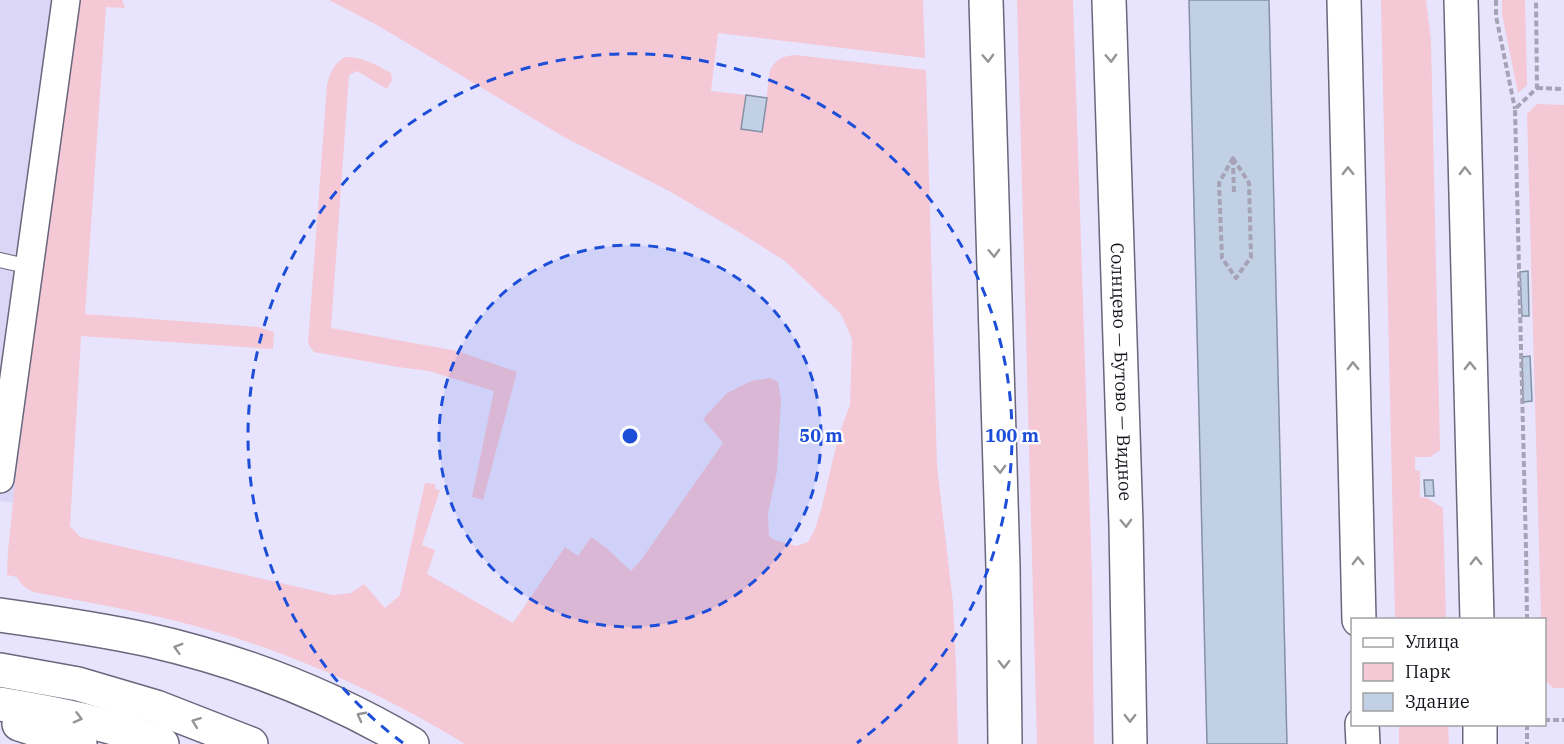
<svg xmlns="http://www.w3.org/2000/svg" width="1564" height="744" font-family="'IBM Plex Serif',serif">
<rect width="100%" height="100%" fill="#e8e4fd"/>
<path fill="#dbd6f6" d="M0,0H91L22,504L0,501Z"/>
<g fill="#f4c8d5">
<path d="M78,0H122L125,8L106,7L85,314L258,327L274,332L273,349L81,336L70,526L80,537L333,595L351,593L364,584L385,608L400,595L425,483L435,484V489L440,490L422,545L435,550L427,574L513,623L565,547L578,556L591,537L605,547L631,571L641,560L723,443L703,419L727,393L751,381L770,378L778,382L781,399L777,471L768,514L769,536L774,540L796,546L808,542L815,529L822,506L839,434L850,405L852,339L841,314L785,261L734,229L669,191L564,137L377,25L329,0H923L925,58L718,33L711,91L746,95L741,129L762,132L770,70C776,59 783,56 795,55L926,70L937,466L953,603L956,665L958,744H465C377,690 277,646 176,621C129,609 81,601 33,592C25,588 21,585 17,577L7,575L8,551L15,483Z"/>
<path d="M1017,0H1073L1092,576L1094,744H1037Z"/>
<path d="M1381,0H1426L1431,40L1440,450L1430,457H1415V470L1420,471V497L1427,498L1443,508L1446,619H1395Z"/>
<path d="M1502,0H1525L1527,85L1518,93L1502,14Z"/>
<path d="M345,57C363,57 375,64 391,73L392,80L387,89L357,71L349,75L331,328L457,351L517,372L483,500L472,497L494,391L429,371L398,367L314,352L308,344L327,85C330,73 333,64 345,57Z"/>
<path d="M1537,104L1564,105V688H1553L1545,680L1544,620L1541,619L1527,114Z"/>
<path d="M1399,725H1448L1449,744H1399Z"/>
</g>
<g fill="#c2d0e6" stroke="#8390a5" stroke-width="1.5">
<path d="M1189,0H1269L1287,744H1207Z"/>
<path d="M746,95L767,98L762,132L741,129Z"/>
<path d="M1528,271L1529,316H1522L1520,272Z"/>
<path d="M1530,356L1532,401L1523,402L1522,357Z"/>
<path d="M1424,480H1433L1434,496H1425Z"/>
</g>
<g fill="none" stroke-linecap="round" stroke-linejoin="round">
<defs>
<path id="service" d="M0,260L30,267"/>
<path id="minor" d="M0,479L66,0"/>
<g id="secondary">
<path d="M986,0L1003,567L1005,744"/>
<path id="s1" d="M1109,0L1126,525L1130,744"/>
<path d="M1344,0L1359,620"/>
<path d="M1461,0L1477,620"/>
<path d="M0,615C50,622 100,629 149,640C241,661 331,696 412,744"/>
<path d="M0,670L78,684L156,707L251,744"/>
<path d="M0,704C55,713 110,724 162,744"/>
<path d="M19,724L80,744"/>
<path d="M1362,724L1363,744"/>
<path d="M1480,724V744"/>
</g>
</defs>
<use href="#service" stroke="#6a667c" stroke-width="16"/>
<use href="#minor" stroke="#6a667c" stroke-width="30"/>
<use href="#secondary" stroke="#6a667c" stroke-width="36"/>
<g stroke="#a7a3b7" stroke-width="4" stroke-dasharray="6 3" stroke-linecap="butt">
<path d="M1496,0V16L1515,109"/>
<path d="M1537,88L1564,89"/>
<path d="M1233,158L1249,183L1251,257L1236,278L1222,258L1219,183Z"/>
<path d="M1233,159L1234,193"/>
<path d="M1527,620L1526,548L1515,109L1537,88L1536,0"/>
<path d="M1544,720H1564"/>
<path d="M1527,724V744"/>
</g>
<use href="#service" stroke="#fff" stroke-width="14"/>
<use href="#minor" stroke="#fff" stroke-width="27"/>
<use href="#secondary" stroke="#fff" stroke-width="33"/>
</g>
<defs><path id="oneway-chevron" d="M-2-3.5L2.5 0L-2 3.5" fill="none" stroke-width="1.6" stroke-linecap="round" stroke-linejoin="round" transform="scale(1.5)"/></defs>
<g stroke="#959598">
<use href="#oneway-chevron" transform="translate(988 58) rotate(88)"/>
<use href="#oneway-chevron" transform="translate(1111 58) rotate(88)"/>
<use href="#oneway-chevron" transform="translate(1348 171) rotate(-91)"/>
<use href="#oneway-chevron" transform="translate(1465 171) rotate(-91)"/>
<use href="#oneway-chevron" transform="translate(994 253) rotate(88)"/>
<use href="#oneway-chevron" transform="translate(1353 366) rotate(-91)"/>
<use href="#oneway-chevron" transform="translate(1470 366) rotate(-91)"/>
<use href="#oneway-chevron" transform="translate(1000 469) rotate(88)"/>
<use href="#oneway-chevron" transform="translate(1126 523) rotate(88)"/>
<use href="#oneway-chevron" transform="translate(1358 561) rotate(-91)"/>
<use href="#oneway-chevron" transform="translate(1476 561) rotate(-91)"/>
<use href="#oneway-chevron" transform="translate(178 648) rotate(-164)"/>
<use href="#oneway-chevron" transform="translate(1004 664) rotate(89)"/>
<use href="#oneway-chevron" transform="translate(361 716) rotate(-152)"/>
<use href="#oneway-chevron" transform="translate(78 718) rotate(15)"/>
<use href="#oneway-chevron" transform="translate(1130 718) rotate(90)"/>
<use href="#oneway-chevron" transform="translate(196 722) rotate(-159)"/>
</g>
<circle cx="630" cy="436" r="191" fill="#1d4ed8" fill-opacity=".12"/>
<g fill="none" stroke="#1d4ed8" stroke-width="3" stroke-dasharray="10 8">
<circle cx="630" cy="436" r="191"/>
<path d="M403 743A382 382 0 1 1 857 743"/>
</g>
<g text-anchor="middle" stroke-width="4.5" stroke-linejoin="round" paint-order="stroke">
<g font-size="18" fill="#14131b" stroke="#fff">
<text dy="6" stroke="none"><textPath href="#s1" startOffset="372">Солнцево — Бутово — Видное</textPath></text>
</g>
</g>
<circle cx="630" cy="436" r="9" fill="#1d4ed8" stroke="#fff" stroke-width="3"/>
<g font-size="18" text-anchor="middle" font-weight="bold" fill="#1d4ed8" stroke="#fff" stroke-width="4.5" stroke-linejoin="round" paint-order="stroke">
<text x="821" y="442">50 m</text>
<text x="1012" y="442">100 m</text>
</g>
<rect x="1351" y="618" width="195" height="108" fill="#ffffff" stroke="#a1a1a4" stroke-width="1.5"/>
<rect x="1363" y="638" width="30" height="9" fill="#ffffff" stroke="#a1a1a4" stroke-width="1.5"/>
<text x="1405" y="648" font-size="18" fill="#14131b">Улица</text>
<rect x="1363" y="663" width="30" height="18" fill="#f4c8d5" stroke="#a1a1a4" stroke-width="1.5"/>
<text x="1405" y="678" font-size="18" fill="#14131b">Парк</text>
<rect x="1363" y="693" width="30" height="18" fill="#c2d0e6" stroke="#a1a1a4" stroke-width="1.5"/>
<text x="1405" y="708" font-size="18" fill="#14131b">Здание</text>
</svg>
